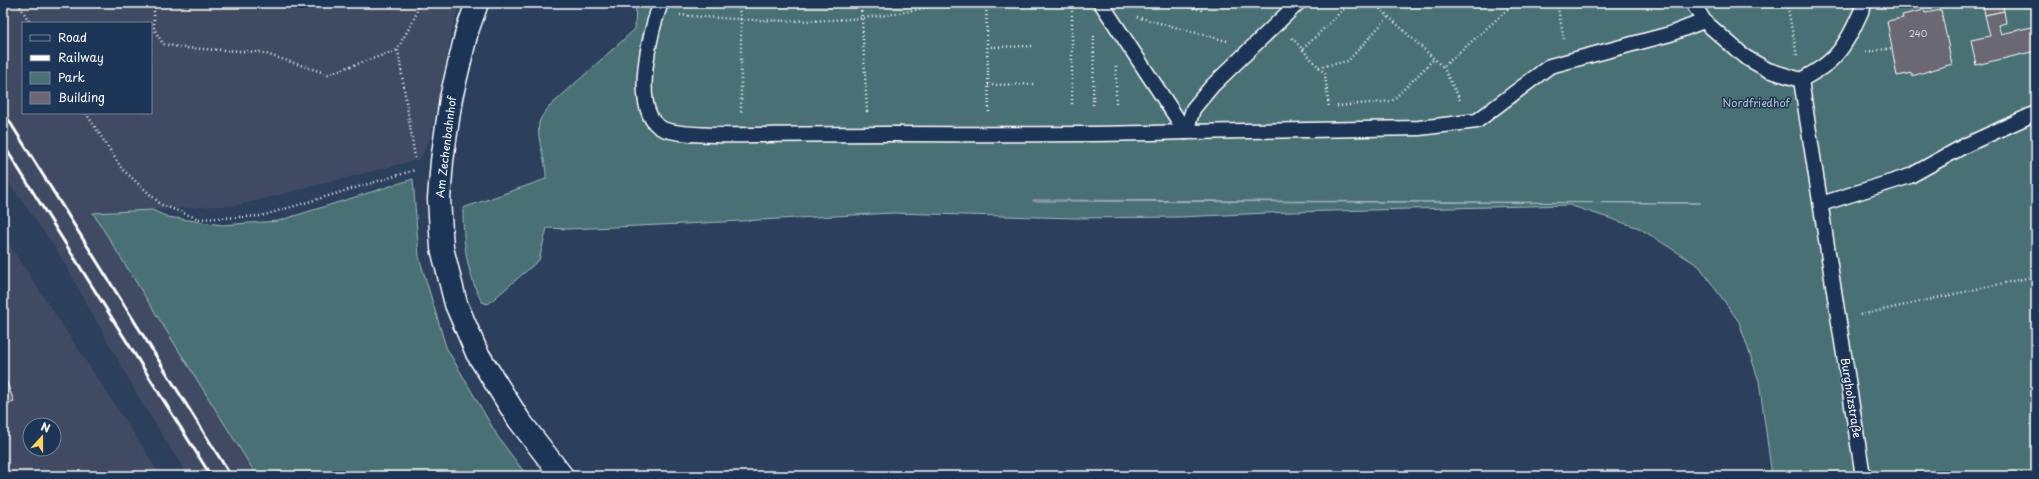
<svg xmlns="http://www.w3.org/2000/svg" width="2039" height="479" font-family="'Playpen Sans',sans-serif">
<rect width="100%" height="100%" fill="#2c3f5d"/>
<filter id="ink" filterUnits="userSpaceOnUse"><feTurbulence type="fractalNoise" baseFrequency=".025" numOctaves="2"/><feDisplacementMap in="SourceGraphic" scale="8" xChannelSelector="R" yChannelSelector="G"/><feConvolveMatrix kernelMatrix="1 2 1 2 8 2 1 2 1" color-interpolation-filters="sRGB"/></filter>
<g filter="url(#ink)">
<g fill="#3f4b64" fill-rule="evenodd">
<path d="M3,3H460L453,26L430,138L420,159L239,205L93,213L257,476H188L142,403L58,252L3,174ZM23,23H151V113H23Z"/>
<path d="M3,235L144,449L160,476H3ZM30,425H54V449H30Z"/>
</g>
<g fill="#497175" stroke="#a4b8ba" fill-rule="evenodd">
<path d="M636,3H2036V476H1772L1759,381L1739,322L1699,266L1639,228L1569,205L1291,212L1180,217L1075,218L892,213L684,224L567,229L547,228L539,260L488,304L482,302C466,272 463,241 463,208L546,179C547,160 536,141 539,123C540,118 546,111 549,107L635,29ZM1033,200L1701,203L1033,201Z"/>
<path d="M413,179L419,257L446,347L498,437L527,476H257L93,213L152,210L168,217L222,225L278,221Z"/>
</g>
<g fill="#6a6773" stroke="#fff">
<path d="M1983,3H2002L2004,11L1985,15Z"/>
<path d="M1924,10L1925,13L1941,10L1952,64L1912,76V73L1897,76L1887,21L1903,18L1902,15Z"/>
<path d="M2004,11L2006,23L1998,25L2001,34L2036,26V51L1976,65L1971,40L1990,36L1985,15Z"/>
<path d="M3,373L14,401L3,406Z"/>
</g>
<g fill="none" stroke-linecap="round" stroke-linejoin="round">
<defs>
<g id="lane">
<path d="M661,3C650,30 632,105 658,126C671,138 745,135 766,135C906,132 1046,137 1186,132L1101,3"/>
<path d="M1298,3L1212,86L1193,109L1186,132L1419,128L1477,121L1550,66L1670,34L1704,21"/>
<path d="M1693,3L1704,21L1745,57L1768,70L1801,80C1813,73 1825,67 1834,57C1848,43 1857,20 1865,3"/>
<path d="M1801,80L1863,476"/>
<path d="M1821,204L1910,176L1966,145L2036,113"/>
</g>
<path id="street" d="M477,3L467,31L451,98L442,161L439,199L442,248L456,304L477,353L519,420L562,476"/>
</defs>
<use href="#lane" stroke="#fff" stroke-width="17"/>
<use href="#street" stroke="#fff" stroke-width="25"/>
<g stroke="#fff" stroke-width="2.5" stroke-dasharray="1 3" stroke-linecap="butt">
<path d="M18,3L30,23"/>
<path d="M154,3V29L163,44L185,48L260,52L328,74L398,50"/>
<path d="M738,3L741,20V114"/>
<path d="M861,3L867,112"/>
<path d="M986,3L989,112"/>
<path d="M1072,3V105"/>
<path d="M1174,3L1202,10"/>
<path d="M1374,3L1443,67L1515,3"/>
<path d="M1557,3L1564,39"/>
<path d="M1787,3L1797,56"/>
<path d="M1380,9L1386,3"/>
<path d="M680,15C761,22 864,27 942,3"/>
<path d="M1137,17L1227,41"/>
<path d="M1292,38L1325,74L1329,108"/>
<path d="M987,47L1035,46"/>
<path d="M1303,49L1350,3"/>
<path d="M1866,52L1892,48"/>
<path d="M1116,66V106"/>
<path d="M1319,67L1348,61L1388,17"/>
<path d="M1443,67L1460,100"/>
<path d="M988,85L1034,84"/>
<path d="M1093,105L1094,33"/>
<path d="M1337,106L1392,101L1434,59"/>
<path d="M86,113L122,169L162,205L199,219L261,216L415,170"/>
<path d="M415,158L398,50C402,36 420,17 417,3"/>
<path d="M1860,315L2036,276"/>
</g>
<use href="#lane" stroke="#1d3557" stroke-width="14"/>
<use href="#street" stroke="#1d3557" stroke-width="22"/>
<g stroke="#fff" stroke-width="3">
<path d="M3,111L231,476"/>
<path d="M3,144L211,476"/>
</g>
</g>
</g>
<g text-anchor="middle" stroke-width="3" stroke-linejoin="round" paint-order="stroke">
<g font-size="9" fill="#dad9dc">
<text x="1918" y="37">240</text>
</g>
<g font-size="11" fill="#b6c6c8" stroke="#1d3557">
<text x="1756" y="107">Nordfriedhof</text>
</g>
<g font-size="11" fill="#fff" stroke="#1d3557">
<text transform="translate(446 147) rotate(-83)" y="4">Am Zechenbahnhof</text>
<text transform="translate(1851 398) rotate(81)" y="4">Burgholzstraße</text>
</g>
</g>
<rect width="2039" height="479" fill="none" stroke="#1d3557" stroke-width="16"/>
<rect x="8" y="8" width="2023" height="463" fill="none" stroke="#fff" stroke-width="1.5" filter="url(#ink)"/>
<rect x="22" y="22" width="130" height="92" fill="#1d3557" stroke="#77869a"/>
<rect x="30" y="35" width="20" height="6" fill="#1d3557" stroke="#77869a"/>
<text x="58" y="42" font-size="12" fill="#ffffff">Road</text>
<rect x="30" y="55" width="20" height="6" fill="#ffffff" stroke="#77869a"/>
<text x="58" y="62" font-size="12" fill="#ffffff">Railway</text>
<rect x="30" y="72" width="20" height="12" fill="#497175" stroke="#77869a"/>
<text x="58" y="82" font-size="12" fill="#ffffff">Park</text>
<rect x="30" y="92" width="20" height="12" fill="#6a6773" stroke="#77869a"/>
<text x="58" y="102" font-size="12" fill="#ffffff">Building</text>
<g transform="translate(42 437) rotate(21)"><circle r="19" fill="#1d3557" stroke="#77869a"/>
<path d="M0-3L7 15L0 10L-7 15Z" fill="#ffd166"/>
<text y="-6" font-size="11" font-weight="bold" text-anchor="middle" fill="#ffffff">N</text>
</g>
</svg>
